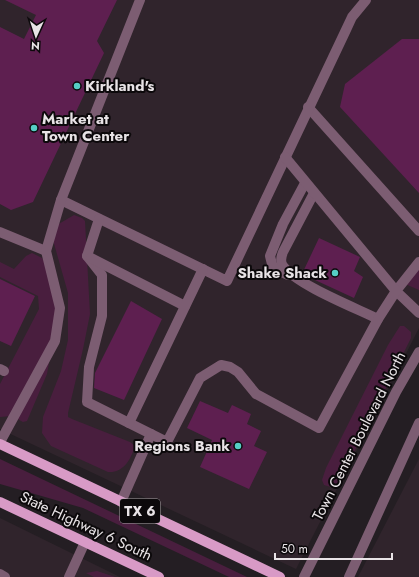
<svg xmlns="http://www.w3.org/2000/svg" width="419" height="577" font-family="Jost,sans-serif">
<rect width="100%" height="100%" fill="#241e23"/>
<g fill="#30242c">
<path d="M0,0H419V328L296,569L0,429Z"/>
<path d="M419,459V577H358Z"/>
<path d="M0,518L120,577H0Z"/>
</g>
<g fill="#491e3e">
<path d="M74,215L82,218L85,221L90,314L83,349L68,413V417L72,419L130,442L135,446C131,459 124,473 108,472L51,446L42,433L43,417L61,371L68,340V293L53,240L57,225Z"/>
<path d="M32,253L42,258L46,264L58,312L47,374L27,421L23,422L12,416L0,417V384L39,309L38,296L0,277V262L14,269L26,256Z"/>
<path d="M419,262V290L403,283Z"/>
<path d="M400,326H404L411,332V338L339,482L334,488L324,485L322,480L326,468L388,345Z"/>
<path d="M0,459L247,577H229L83,508L0,484Z"/>
<path d="M97,571L115,577H94L86,573Z"/>
</g>
<g fill="#5e1f50">
<path d="M5,0H117L97,41L104,53L33,202L11,210L0,204V27L24,39L36,15Z"/>
<path d="M402,39H419V193L340,107L345,84Z"/>
<path d="M319,238L360,257L354,271L363,277L354,298L302,274Z"/>
<path d="M0,279L35,296L11,346L0,341Z"/>
<path d="M131,301L162,319L124,400L94,388L95,373Z"/>
<path d="M200,401L228,413L232,405L251,414L247,424L261,431L254,446L267,452L249,489L200,467L212,440L187,428Z"/>
</g>
<g fill="none" stroke-linecap="round" stroke-linejoin="round">
<g stroke="#7c5d72" stroke-width="10">
<path d="M308,107L419,231"/>
<path d="M314,193L283,252C281,257 280,262 283,266C297,285 356,308 378,319"/>
<path d="M61,200L227,281L345,32L352,17L366,0"/>
<path d="M0,232L46,251"/>
<path d="M87,256L102,275V316L89,367L87,402L151,434L121,502"/>
<path d="M87,256L99,219"/>
<path d="M91,258L185,306"/>
<path d="M419,262L396,291L419,313"/>
<path d="M288,275L273,268L270,256L283,224L305,183"/>
<path d="M0,369L4,371"/>
<path d="M129,423L203,269"/>
<path d="M151,434L167,442L200,378L221,365L230,367L238,372L256,394L319,428L378,319L396,291L285,157"/>
<path d="M0,442L55,341L60,308L46,251L61,200L140,0"/>
<path d="M0,574L5,577"/>
<path d="M69,577L85,542"/>
<path d="M304,577L396,392L419,352"/>
<path d="M349,577L419,423"/>
</g>
<g stroke="#d89ac6" stroke-width="10">
<path d="M0,444L280,577"/>
<path d="M0,502L159,577"/>
</g>
</g>
<g fill="#55cec5" stroke="#0c090b" stroke-width="1.5">
<circle cx="77" cy="86" r="4"/>
<circle cx="34" cy="128" r="4"/>
<circle cx="335" cy="273" r="4"/>
<circle cx="238" cy="446" r="4"/>
</g>
<g text-anchor="middle" stroke-width="4" stroke-linejoin="round" paint-order="stroke">
<rect fill="#0c090b" stroke="#a6a2a4" stroke-width="1" x="120" y="499" width="40" height="24" rx="3"/>
<g font-size="14" font-weight="bold" fill="#e8e3e6">
<text x="140" y="516">TX 6</text>
</g>
<g font-size="15" font-weight="bold" fill="#e8e3e6" stroke="#0c090b" text-anchor="start">
<text x="85" y="91">Kirkland's</text>
<text x="42" y="124">Market at<tspan x="42" dy="17">Town Center</tspan></text>
<text x="327" y="278" text-anchor="end">Shake Shack</text>
<text x="230" y="451" text-anchor="end">Regions Bank</text>
</g>
<g font-size="15" fill="#e8e3e6" stroke="#0c090b">
<text transform="translate(359 436) rotate(-63)" y="5">Town Center Boulevard North</text>
<text transform="translate(86 526) rotate(25)" y="5">State Highway 6 South</text>
</g>
</g>
<g transform="translate(36 36) rotate(183)" stroke="#0c090b" stroke-width="3" paint-order="stroke">
<path d="M0-3L7 15L0 10L-7 15Z" fill="#e8e3e6"/>
<text y="-6" font-size="11" font-weight="bold" text-anchor="middle" fill="#e8e3e6">N</text>
</g>
<path d="M275 553v6h117v-6" fill="none" stroke="#e8e3e6" stroke-width="2"/>
<text x="281" y="553" font-size="12" fill="#e8e3e6" stroke="#0c090b" stroke-width="3" paint-order="stroke">50 m</text>
</svg>
